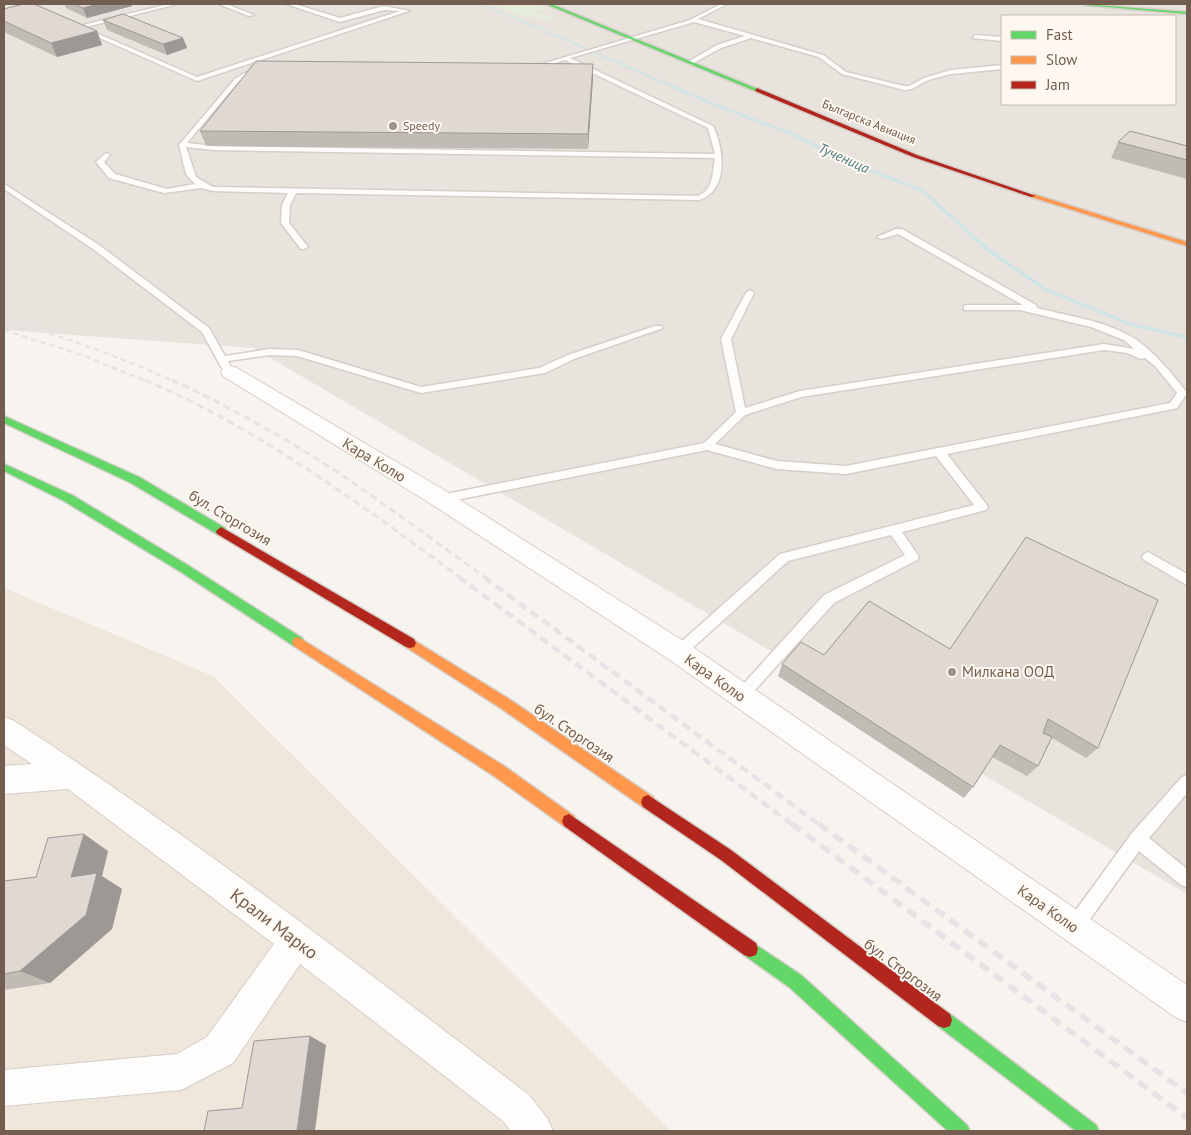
<svg xmlns="http://www.w3.org/2000/svg" width="1191" height="1135" font-family="'PT Sans',sans-serif">
<rect width="100%" height="100%" fill="#f7f3ee"/>
<path fill="#efe6dc" d="M4,588L213,676L671,1131H4Z"/>
<path fill="#e9e3de" fill-rule="evenodd" d="M4,4H1187V894L253,348L4,330ZM1002,16H1175V104H1002Z"/>
<path fill="#e4edda" d="M490,4H538L551,9L536,12L551,18V22L541,18L523,17Z"/>
<g fill="none" stroke-linecap="round" stroke-linejoin="round">
<path fill="#d0e4e6" fill-rule="evenodd" d="M481,4H484L714,103L796,134L851,162L923,189L990,249L1047,288L1134,324L1187,335V339L1130,326L1043,290L986,251L921,191L849,164L794,136L712,105Z"/>
<defs>
<g id="lane">
<path d="M169,4H177L78,29L75,27Z"/>
<path d="M219,4H226L254,15L249,16Z"/>
<path d="M286,4H294L340,18L384,6L409,11L197,81L82,30L87,29L197,77L400,11L384,10L340,22Z"/>
<path d="M721,4H727L698,19L823,55L846,72L904,86H909L924,78L951,70L1002,65V69L951,74L928,80L912,89L904,90L842,74L819,57L751,38L721,48L690,65L688,62L717,45L745,36L694,22L570,58L713,126C724,149 729,191 699,200L296,193L290,205L289,223L308,247L304,249H301L281,223L282,205L288,193L213,191L201,188L164,193L109,178L96,162L106,153L110,155L104,162L115,174L167,189L195,184L186,174L179,145L235,79L245,73L260,69L262,72L249,75L239,81L187,143L214,146L715,154L708,128L565,60L535,69L532,67L690,20ZM186,147L214,150L715,158C712,174 714,189 698,196L213,187L196,177Z"/>
<path d="M975,35L1002,37V41L973,38Z"/>
<path d="M4,184L99,245L209,328L225,356L270,349L298,350L421,387L539,368L568,355L655,326H661L663,328L574,359L545,373L421,393L297,356L270,355L228,361L231,367L226,370L221,367L202,332L93,249L4,189Z"/>
<path d="M896,229H902L1036,305L1037,308C1067,316 1102,320 1130,336C1149,346 1174,375 1187,393L1177,408L1173,409L947,454L986,504L988,507L986,510L902,532L917,554L919,557L917,560L834,603L746,700L741,702L736,700L734,696L736,692L824,595L905,555L891,535L788,561L684,656L679,658L674,656L672,652L674,648L780,554L974,505L936,456L846,474L777,469L707,450L441,503L437,502L435,499L437,496L441,495L704,443L736,412L721,339L746,293L750,290L754,293L731,339L745,408L800,391L1104,344L1134,349L1124,340L1091,327L1020,310H964V306L967,305H1023L898,234L881,239L877,237ZM1104,350L1127,353L1141,359L1145,358L1156,367L1177,393L1170,403L846,466L777,461L715,444L745,415L801,397Z"/>
<path d="M1148,552L1187,574V585L1144,560L1142,557L1144,554Z"/>
<path d="M1187,775V793L1149,838L1187,869V887L1181,885L1139,851L1080,933L1074,936L1068,933L1065,927L1068,921L1132,833L1182,777Z"/>
</g>
<g id="street">
<path d="M230,366L237,368L449,493L688,644L1187,985V1022L1175,1017L670,660L433,505L223,376L221,372L223,368Z"/>
<path d="M4,717L14,721C192,836 360,967 529,1095L547,1118L553,1131H511L503,1121L300,964L233,1063L181,1090L4,1106V1070L177,1054L207,1037L274,944L68,789L4,794V766L32,764L4,745Z"/>
</g>
<g id="fast">
<path d="M546,4H551L760,90L755,91Z"/>
<path d="M1083,4L1187,12V14L1085,5Z"/>
<path d="M4,416L139,477L225,528L226,531L225,534H217L131,483L4,423Z"/>
<path d="M4,464L72,495L189,566L302,638L304,642L302,646L298,647L294,646L181,572L64,501L4,471Z"/>
<path d="M750,941L801,975L967,1125L970,1131H948L789,987L744,955L742,949L744,943Z"/>
<path d="M944,1012L950,1014L1096,1125L1099,1131H1076L938,1026L936,1020L938,1014Z"/>
</g>
<g id="slow">
<path d="M1033,194L1187,242V246L1031,197L1030,196Z"/>
<path d="M298,637L504,766L574,816L576,821L574,826L569,828L564,826L494,776L294,646L292,642L294,638Z"/>
<path d="M410,638L509,699L653,797L655,802L653,807L648,809L643,807L499,707L406,647L404,643L406,639Z"/>
</g>
<g id="jam">
<path d="M757,88L917,155L1036,196L1031,197L913,157L755,91Z"/>
<path d="M221,527L414,639L416,643L414,647L410,648L406,647L217,534L216,531Z"/>
<path d="M648,795L731,850L950,1014L952,1020L950,1026L944,1028L938,1026L721,860L643,807L641,802L643,797Z"/>
<path d="M569,814L756,943L758,949L756,955L750,957L744,955L564,826L562,821L564,816Z"/>
</g>
</defs>
<use href="#lane" stroke="#d4cfc9" stroke-width="3"/>
<use href="#street" stroke="#d4cfc9" stroke-width="2"/>
<use href="#fast" stroke="#d5cfc9" stroke-width="3"/>
<use href="#slow" stroke="#d5cfc9" stroke-width="3"/>
<use href="#jam" stroke="#d5cfc9" stroke-width="3"/>
<use href="#lane" fill="#fefdfc" fill-rule="evenodd"/>
<use href="#street" fill="#fefdfc" fill-rule="evenodd"/>
<use href="#fast" fill="#63d668" fill-rule="evenodd"/>
<use href="#slow" fill="#ff974d" fill-rule="evenodd"/>
<use href="#jam" fill="#b3261e" fill-rule="evenodd"/>
<g stroke="#e5e3e5" stroke-width="2.5" stroke-dasharray="5.5 4" stroke-linecap="butt">
<path d="M4,319C62,337 120,356 175,382"/>
<path d="M4,330L82,355L148,382"/>
</g>
<g stroke="#e5e3e5" stroke-width="3" stroke-dasharray="7 4.5" stroke-linecap="butt">
<path d="M145,380C261,430 360,504 461,578"/>
<path d="M172,380C215,400 256,422 296,446C362,486 423,533 486,578"/>
</g>
<g stroke="#e5e3e5" stroke-width="4.5" stroke-dasharray="9 5.5" stroke-linecap="butt">
<path d="M459,577L793,825"/>
<path d="M484,577L820,825"/>
</g>
<g stroke="#e5e3e5" stroke-width="5.5" stroke-dasharray="11 7" stroke-linecap="butt">
<path d="M792,824L1187,1118"/>
<path d="M819,824L1187,1093"/>
</g>
</g>
<g fill="#c1bbb5">
<path d="M64,4H131L132,6L87,18L66,8Z"/>
<path d="M4,9L97,31L102,45L57,57L4,32Z"/>
<path d="M103,20L183,38L187,48L167,55L107,30Z"/>
<path d="M593,78L588,149L206,146L200,131Z"/>
<path d="M1118,142L1187,146V179L1111,158Z"/>
<path d="M869,601L1098,748L1086,758L1052,738L1038,766L1027,776L992,757L973,787L964,798L778,676L782,664L824,655Z"/>
<path d="M108,851L102,876L122,889L112,929L50,983L4,990V881L36,877Z"/>
</g>
<g fill="#9d9894">
<path d="M98,4H131L132,6L87,18L83,8Z"/>
<path d="M97,31L102,45L57,57L51,43Z"/>
<path d="M183,38L187,48L167,55L163,44Z"/>
<path d="M593,64V78L588,149V134Z"/>
<path d="M84,834L108,851L102,876L122,889L112,929L50,983L20,971L71,877Z"/>
<path d="M310,1036L326,1045L315,1131H297Z"/>
</g>
<g fill="#e0d9d3" stroke="#9d9894">
<path d="M23,4H34L97,31L51,43L4,21V9Z"/>
<path d="M74,4H98L83,8Z"/>
<path d="M123,14L183,38L163,44L103,20Z"/>
<path d="M256,61L593,64L588,134L200,131Z"/>
<path d="M1130,131L1187,146V160L1118,142Z"/>
<path d="M1026,537L1158,600L1098,748L1048,719L1043,733L1052,737L1038,766L1000,745L973,787L782,664L801,642L824,655L869,601L950,649Z"/>
<path d="M84,834L71,877L97,873L86,915L20,971L4,974V881L36,877L48,838Z"/>
<path d="M310,1036L297,1131H204L208,1111L242,1108L254,1041Z"/>
</g>
<g fill="#a19287" stroke="#fef8f0" stroke-width="2">
<circle cx="393" cy="126" r="5"/>
<circle cx="952" cy="672" r="5"/>
</g>
<g text-anchor="middle" stroke-width="4" stroke-linejoin="round" paint-order="stroke">
<g font-size="12" fill="#735d4f" stroke="#fef8f0">
<text transform="translate(869 122) rotate(22)" y="4">Българска Авиация</text>
</g>
<g font-size="12" fill="#735d4f" stroke="#fef8f0" text-anchor="start">
<text x="403" y="130">Speedy</text>
</g>
<g font-size="14" font-style="italic" fill="#4b7a85" stroke="#fef8f0">
<text transform="translate(844 158) rotate(24)" y="5">Тученица</text>
</g>
<g font-size="15" fill="#735d4f" stroke="#fef8f0">
<text transform="translate(374 460) rotate(31)" y="5">Кара Колю</text>
<text transform="translate(230 518) rotate(31)" y="5">бул. Сторгозия</text>
<text transform="translate(715 678) rotate(35)" y="5">Кара Колю</text>
<text transform="translate(574 733) rotate(34)" y="5">бул. Сторгозия</text>
<text transform="translate(1048 909) rotate(35)" y="5">Кара Колю</text>
<text transform="translate(903 970) rotate(37)" y="5">бул. Сторгозия</text>
</g>
<g font-size="15" fill="#735d4f" stroke="#fef8f0" text-anchor="start">
<text x="962" y="677">Милкана OOД</text>
</g>
<g font-size="18" fill="#735d4f" stroke="#fef8f0">
<text transform="translate(274 924) rotate(37)" y="6">Крали Марко</text>
</g>
</g>
<rect width="1191" height="1135" fill="none" stroke="#735d4f" stroke-width="10"/>
<rect x="1001" y="15" width="175" height="90" fill="#fef8f0" stroke="#c6bab0"/>
<rect x="1011" y="31" width="25" height="8" fill="#63d668" stroke="#c6bab0"/>
<text x="1046" y="40" font-size="15" fill="#735d4f">Fast</text>
<rect x="1011" y="56" width="25" height="8" fill="#ff974d" stroke="#c6bab0"/>
<text x="1046" y="65" font-size="15" fill="#735d4f">Slow</text>
<rect x="1011" y="81" width="25" height="8" fill="#b3261e" stroke="#c6bab0"/>
<text x="1046" y="90" font-size="15" fill="#735d4f">Jam</text>
</svg>
